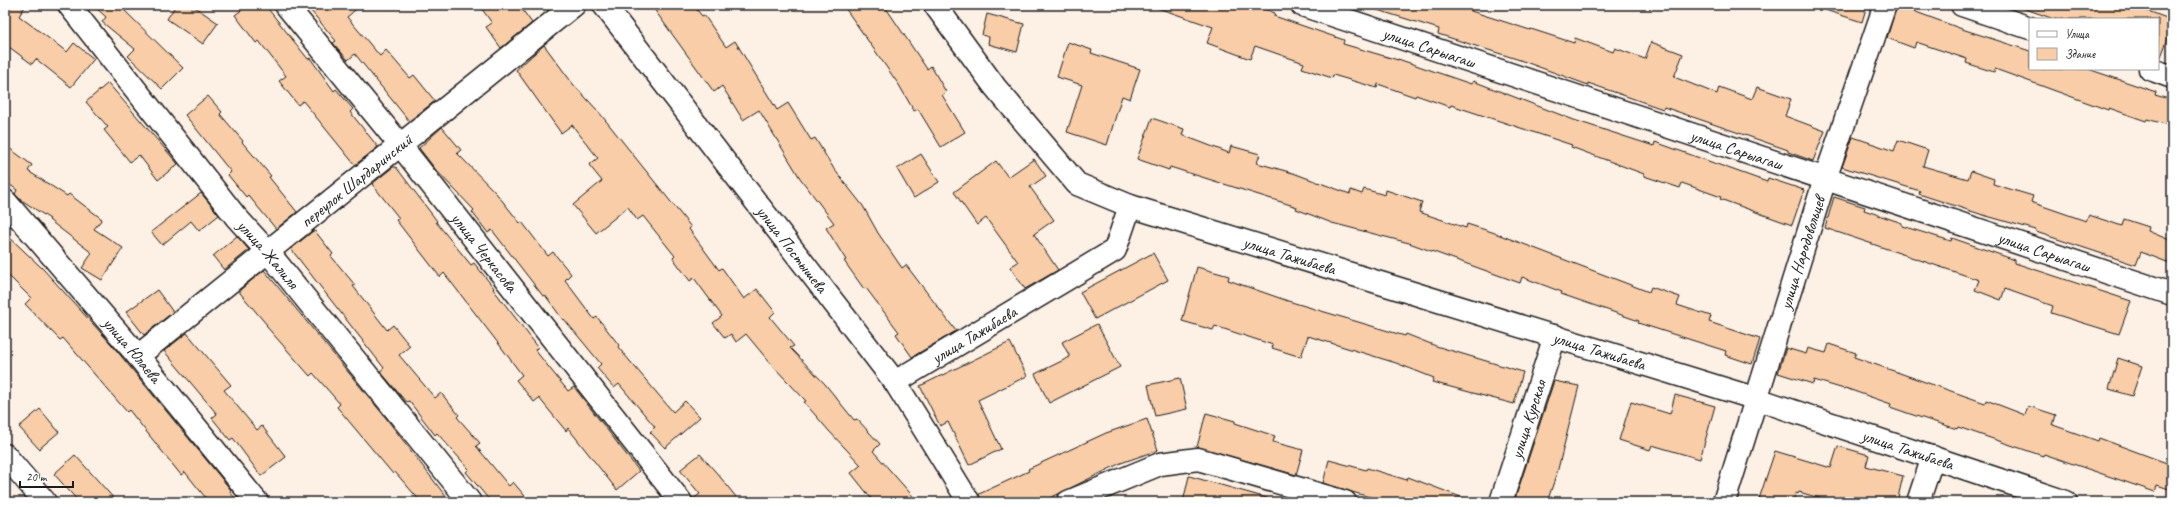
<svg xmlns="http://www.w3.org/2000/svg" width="2177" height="507" font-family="Caveat,sans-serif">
<rect width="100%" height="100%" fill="#fdf0e5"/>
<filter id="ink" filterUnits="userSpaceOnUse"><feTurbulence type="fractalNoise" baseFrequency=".025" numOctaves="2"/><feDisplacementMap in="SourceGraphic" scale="8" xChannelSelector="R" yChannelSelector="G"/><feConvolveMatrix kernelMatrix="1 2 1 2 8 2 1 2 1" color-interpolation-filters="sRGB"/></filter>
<g filter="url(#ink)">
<g fill="#f8cda7" stroke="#1c1c1c">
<path d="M5,5H26L19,16L67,52L74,43L94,59L71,87L36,59L32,64L5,44Z"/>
<path d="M93,5H119L183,68L162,89L128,56L135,49L102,22L106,17Z"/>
<path d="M176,5H192L218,23L203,44L167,19Z"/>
<path d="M248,5H265L308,59L310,58L334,91L336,89L353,109L350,112L378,147L355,165L303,101L298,105L279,81L286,76L259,41L256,43L235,15Z"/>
<path d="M306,5H361L347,17L380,56L386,50L410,78L414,75L435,101L409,121L355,54L348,60L333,43L336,41Z"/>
<path d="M479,5H519L532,23L501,48L486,27L492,23Z"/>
<path d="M651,5H693L702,16L704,15L726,47L735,41L777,110L788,103L811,140L815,138L834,169L863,206L878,233L902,268L906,265L956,331L912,357L896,334L899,332L866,288L864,289L844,261L846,260L826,228L834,223L800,178L759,110L743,120L722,86L714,92Z"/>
<path d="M843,5H884L927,69L931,66L946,92L942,95L965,132L941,147L918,109L914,111L899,85Z"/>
<path d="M1155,5H1254L1275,13L1274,16L1344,40L1343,44L1398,60V59L1471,84L1473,81L1574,120L1654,146L1655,142L1767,182L1768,178L1804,190L1792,225L1720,199L1721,197L1682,183L1680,188L1644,176V174L1571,147L1572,145L1451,105L1450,107L1416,95L1415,97L1378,84L1377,88L1333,75L1332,78L1302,68L1304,63L1255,46L1250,59L1207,43L1213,27L1155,7Z"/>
<path d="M1372,5H1473L1471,11L1530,30L1531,29L1574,43L1575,38L1613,52L1615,48L1645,59L1651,42L1683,54L1674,77L1717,94L1719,87L1752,99L1757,87L1791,99L1785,116L1825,131L1813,161L1788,152V150L1664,107L1663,109L1588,83V85L1520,60L1438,34L1439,29L1371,8Z"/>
<path d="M1820,5H1867L1862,22L1819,8Z"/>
<path d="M1897,5L1962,29L2030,51V69H2088L2156,92L2155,95L2172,100V126L2147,119L2146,121L2109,108L2108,110L1995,69L1994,72L1966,63L1967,59L1916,42L1914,48L1887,38Z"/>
<path d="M2020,5H2132L2172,20V28L2160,59H2158V19H2054L2020,7Z"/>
<path d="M987,14L1024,24L1017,52L988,44L989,37L982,35Z"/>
<path d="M1068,42L1092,50L1091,53L1140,69L1130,99L1122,96L1107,145L1067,132L1082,85L1057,77Z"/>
<path d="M544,45L573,84L598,111L691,227L689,229L719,270L722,268L744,299L757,289L775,312L770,317L794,346L790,348L825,384L854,420L857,419L880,444L873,451L918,502H874L851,473L861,465L829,431L804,402L806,401L771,364L746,334L736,342L731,334L725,338L713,323L722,316L694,278L690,281L673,258L675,256L643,216L637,220L628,207L596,233L573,205L602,181L589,165L598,158L572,125L561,133L516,70Z"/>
<path d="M108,83L178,164L158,180L139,155L130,162L104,130L108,127L86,102Z"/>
<path d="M208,96L222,112L220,114L243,141L242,142L271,176L269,177L297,212L276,229L248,195L246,197L228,175L231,172L185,115Z"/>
<path d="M1152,118L1184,129L1182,135L1229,153L1231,146L1260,154L1257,163L1293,173L1350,194L1351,190L1362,194L1364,189L1385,195L1386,190L1422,202L1419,212L1466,228L1467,224L1492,232L1649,292L1651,287L1680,297L1677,305L1711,316L1709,322L1760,339L1752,364L1725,355L1726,351L1638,323L1639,321L1561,294L1562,292L1522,277L1520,283L1409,243L1332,223L1296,209L1297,207L1170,167L1169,170L1137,159Z"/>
<path d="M442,127L461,150L457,153L496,193L520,223L522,222L548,256L553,252L571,274L565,280L594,319L597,317L619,345L618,347L673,412L685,401L700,417L665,448L650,432L655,427L619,384L614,388L597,368L601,364L564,319L563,320L545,295L543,296L492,230L488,233L472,212L474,210L436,170L419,148Z"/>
<path d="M1853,137L1894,151L1898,140L1928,150L1923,166L1968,179L1971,171L1994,179L1993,184L2033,196L2031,202L2086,221L2089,215L2122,226L2124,219L2149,227L2148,231L2172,241V264L2141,252L2136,265L2036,232V230L1983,215L1919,194L1920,191L1842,167Z"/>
<path d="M5,145L32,165L28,171L67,196L69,194L102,219L94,229L123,248L102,280L82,268L92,253L49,220L50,219L20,199L15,194L17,190L5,181Z"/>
<path d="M921,154L939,182L914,198L897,169Z"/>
<path d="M1034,159L1046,176L1030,187L1054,220L1034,234L1058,270L1025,289L1010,267L1018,262L986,218L977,225L954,192L996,161L1008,177Z"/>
<path d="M393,167H396L437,221L436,222L471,265L474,263L494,288L493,289L538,347L535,350L568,391L574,387L639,471L617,490L568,428L566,431L539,398L534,402L516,380L522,375L498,343L444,273L440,277L396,220L399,218L372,184Z"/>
<path d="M201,193L219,215L199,231L191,221L162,245L151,232Z"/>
<path d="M1834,197L1865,207L1864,210L1902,223V226L1951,241L1952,238L2015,260V263L2131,301L2119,334L2051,313L2053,306L2005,289L2001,300L1975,290L1979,280L1825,228Z"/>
<path d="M313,231H315L333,254L331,256L355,285L353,286L387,330L393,325L410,346L399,355L435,398L441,393L459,415L457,417L480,443L476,446L509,486L513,482L530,502H491L466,472L469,469L437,433L435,435L409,401L406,402L380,371L384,368L291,249Z"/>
<path d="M5,233L43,269L112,345L231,490L230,492L238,502H209L185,472L181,475L129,410L127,412L63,338L60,340L25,304L31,298L5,272Z"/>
<path d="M237,236L249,250L224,270L213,256Z"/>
<path d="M1153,253L1168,280L1095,319L1080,292Z"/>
<path d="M1197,267L1229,276L1228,280L1288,301L1405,336L1406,334L1436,346L1523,372L1514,404L1432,382L1434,378L1396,363L1308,336L1301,357L1272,348L1273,345L1215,326L1213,330L1182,321Z"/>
<path d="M264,270L386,418L450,502H421L395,472L393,474L337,407L340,404L313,373L310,376L266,326L267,325L240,293V290Z"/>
<path d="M157,290L173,312L144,335L126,312Z"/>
<path d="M1097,324L1120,367L1049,403L1035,374L1070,357L1062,342Z"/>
<path d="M187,333L231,385L224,390L257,430L262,426L286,457L261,476L233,438L230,440L212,418L217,414L164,351Z"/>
<path d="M1010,342L1027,376L978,400L1001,449L969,465L948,422L940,426L920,386Z"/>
<path d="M1829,344L1856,353L1854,357L1985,403L1986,400L2025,415L2028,406L2056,415L2053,425L2098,441L2099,438L2172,465V490L2157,485L2155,492L2044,454L2043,456L1958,427L1957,429L1916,416L1890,407L1891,404L1845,388L1844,389L1814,380L1813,384L1778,373L1786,348L1806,354L1808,348L1826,353Z"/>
<path d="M2118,358L2142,366L2132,396L2109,389Z"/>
<path d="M1180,378L1187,409L1155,416L1148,385Z"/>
<path d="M1554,381L1579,386L1557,473L1547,502H1514Z"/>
<path d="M1675,395L1715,406L1700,459L1652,445L1650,450L1619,440L1631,402L1670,414Z"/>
<path d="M40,409L59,432L39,449L19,427Z"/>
<path d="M1206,413L1235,421V423L1275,436L1273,442L1303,450L1296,475L1197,447Z"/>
<path d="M1147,419L1158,450L1121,463L1042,502H981L979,494L1029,471L1028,469L1106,433Z"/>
<path d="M1838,446L1869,455L1866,466L1903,476L1897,502H1833L1799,492L1798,494L1796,493L1793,502H1758L1775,451L1831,468Z"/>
<path d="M700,454L721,478L740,502H693V499L700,494L680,470Z"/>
<path d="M75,455L117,502H79L54,474Z"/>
<path d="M1329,460L1366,470L1367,468L1407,480L1408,477L1474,502H1388L1352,492L1323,483Z"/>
<path d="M1189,476L1267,498V502H1183Z"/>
</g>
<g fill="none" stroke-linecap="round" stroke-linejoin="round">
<defs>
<g id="minor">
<path id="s1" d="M69,5L236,217L268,252L470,502"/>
<path id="s2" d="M286,5L401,146L681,502"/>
<path id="s3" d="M604,5L895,382L969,502"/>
<path id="s4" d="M935,5L995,87L1077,184L1130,206L1757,399L2066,502"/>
<path id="s5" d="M1302,5L2172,294"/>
<path d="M1962,5L2030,28"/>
<path d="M2150,69L2172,77"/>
<path id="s6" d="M5,201L138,356L257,502"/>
<path id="s7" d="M138,356L574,5"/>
<path id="s8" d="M895,382L1115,250L1130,206"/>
<path d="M5,455L45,502"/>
<path d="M1068,502L1160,464L1198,459L1345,502"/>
<path id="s9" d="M1501,502L1555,336"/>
<path id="s10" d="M1724,502L1825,179L1885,5"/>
<path d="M1918,502L1933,457"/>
</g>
</defs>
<use href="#minor" stroke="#1c1c1c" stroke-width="25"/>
<use href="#minor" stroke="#fff" stroke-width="22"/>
</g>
</g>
<g text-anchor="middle" stroke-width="4" stroke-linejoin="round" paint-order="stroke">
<g font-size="17" fill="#1c1c1c" stroke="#fff">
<text dy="6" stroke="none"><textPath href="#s5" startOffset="134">улица Сарыагаш</textPath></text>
<text dy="6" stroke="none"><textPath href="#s5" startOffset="458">улица Сарыагаш</textPath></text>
<text dy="6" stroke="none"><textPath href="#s7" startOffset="280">переулок Шардаринский</textPath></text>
<text dy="6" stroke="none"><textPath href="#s3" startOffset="308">улица Постышева</textPath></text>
<text dy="6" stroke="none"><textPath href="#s2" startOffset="317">улица Черкасова</textPath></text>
<text dy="6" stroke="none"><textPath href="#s5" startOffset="782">улица Сарыагаш</textPath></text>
<text dy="6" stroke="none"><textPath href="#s10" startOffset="261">улица Народовольцев</textPath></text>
<text dy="6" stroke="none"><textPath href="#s1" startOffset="319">улица Жалиля</textPath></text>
<text dy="6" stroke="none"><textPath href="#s4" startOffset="453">улица Тажибаева</textPath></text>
<text dy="6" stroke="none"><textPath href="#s8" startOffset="92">улица Тажибаева</textPath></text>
<text dy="6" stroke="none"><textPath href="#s6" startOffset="196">улица Юлаева</textPath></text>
<text dy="6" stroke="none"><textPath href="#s4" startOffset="777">улица Тажибаева</textPath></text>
<text dy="6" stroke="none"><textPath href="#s9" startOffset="87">улица Курская</textPath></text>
<text dy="6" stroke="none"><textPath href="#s4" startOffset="1101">улица Тажибаева</textPath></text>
</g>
</g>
<rect width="2177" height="507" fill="none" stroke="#fff" stroke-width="20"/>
<rect x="10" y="10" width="2157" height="487" fill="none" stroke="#1c1c1c" stroke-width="1.5" filter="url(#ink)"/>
<rect x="2029" y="18" width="130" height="52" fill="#ffffff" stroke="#a4a4a4"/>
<rect x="2037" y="31" width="20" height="6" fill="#ffffff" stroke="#a4a4a4"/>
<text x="2065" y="38" font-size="12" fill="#1c1c1c">Улица</text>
<rect x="2037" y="48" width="20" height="12" fill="#f8cda7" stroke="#a4a4a4"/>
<text x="2065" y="58" font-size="12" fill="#1c1c1c">Здание</text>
<path d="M20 481v6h53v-6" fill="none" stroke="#1c1c1c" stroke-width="2"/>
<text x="26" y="481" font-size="12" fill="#1c1c1c" stroke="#ffffff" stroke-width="3" paint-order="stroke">20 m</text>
</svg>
